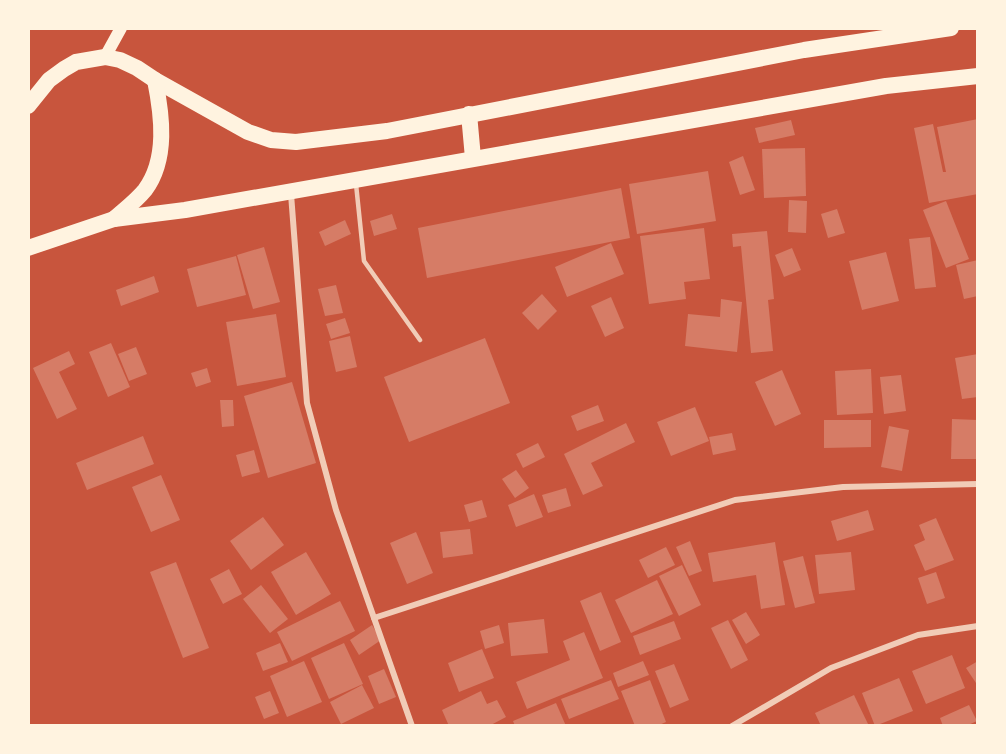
<svg xmlns="http://www.w3.org/2000/svg" width="1006" height="754" font-family="'Work Sans',sans-serif">
<rect width="100%" height="100%" fill="#c8553d"/>
<g fill="#d67c66">
<path d="M978,119V194L929,203L914,128L933,124L943,172H946L937,127Z"/>
<path d="M791,120L795,135L759,143L755,128Z"/>
<path d="M805,148L806,196L764,198L762,149Z"/>
<path d="M743,156L755,190L740,195L729,162Z"/>
<path d="M708,171L716,221L637,234L629,184Z"/>
<path d="M621,188L630,238L427,278L418,228Z"/>
<path d="M789,200L807,201L806,233L788,232Z"/>
<path d="M946,201L969,259L946,268L923,210Z"/>
<path d="M837,209L845,233L828,238L821,214Z"/>
<path d="M392,214L397,229L374,236L370,221Z"/>
<path d="M345,220L351,234L325,246L319,232Z"/>
<path d="M704,228L710,279L684,282L686,299L649,304L640,236Z"/>
<path d="M767,231L774,299L768,300L773,351L751,353L741,246L733,247L732,234Z"/>
<path d="M930,237L936,287L915,289L909,239Z"/>
<path d="M611,243L624,274L567,297L555,267Z"/>
<path d="M264,247L280,302L253,309L237,255Z"/>
<path d="M792,248L801,270L784,277L775,255Z"/>
<path d="M886,252L899,301L862,310L849,261Z"/>
<path d="M236,256L246,295L197,307L187,269Z"/>
<path d="M978,260V296L964,299L956,265Z"/>
<path d="M154,276L159,292L121,306L116,290Z"/>
<path d="M336,285L343,313L325,316L318,289Z"/>
<path d="M542,294L557,311L538,330L522,313Z"/>
<path d="M611,297L624,328L605,337L591,306Z"/>
<path d="M721,299L742,302L737,352L685,346L688,314L720,317Z"/>
<path d="M276,314L286,377L237,386L226,322Z"/>
<path d="M345,318L350,333L331,339L326,324Z"/>
<path d="M350,336L357,367L336,372L329,341Z"/>
<path d="M485,338L510,403L409,442L384,377Z"/>
<path d="M111,343L130,387L108,397L89,352Z"/>
<path d="M136,347L147,374L129,381L118,354Z"/>
<path d="M69,351L75,364L59,372L77,409L57,419L33,368Z"/>
<path d="M978,354V397L962,399L955,358Z"/>
<path d="M207,368L211,382L196,387L191,373Z"/>
<path d="M871,369L873,413L837,415L835,371Z"/>
<path d="M782,370L801,414L775,426L755,382Z"/>
<path d="M901,375L906,411L884,414L880,377Z"/>
<path d="M292,382L316,463L268,478L244,396Z"/>
<path d="M220,400H233L234,426L222,427Z"/>
<path d="M598,405L604,421L577,431L571,416Z"/>
<path d="M695,407L709,441L671,456L657,422Z"/>
<path d="M952,419L978,420V459H951Z"/>
<path d="M824,420H871V447L824,448Z"/>
<path d="M626,423L635,442L591,463L603,486L583,495L564,454Z"/>
<path d="M889,426L909,430L902,471L881,467Z"/>
<path d="M732,433L736,450L713,455L709,437Z"/>
<path d="M143,436L154,464L87,490L76,463Z"/>
<path d="M538,443L545,457L523,468L516,454Z"/>
<path d="M254,450L260,472L242,477L236,455Z"/>
<path d="M516,470L529,488L515,498L502,479Z"/>
<path d="M161,475L180,520L151,532L132,487Z"/>
<path d="M566,488L571,506L548,513L542,495Z"/>
<path d="M534,494L543,517L516,527L508,505Z"/>
<path d="M482,500L487,517L469,522L464,505Z"/>
<path d="M868,510L874,530L837,541L831,521Z"/>
<path d="M263,517L284,545L251,570L230,541Z"/>
<path d="M936,518L954,560L925,571L914,545L925,540L919,525Z"/>
<path d="M470,529L473,554L443,558L440,532Z"/>
<path d="M416,532L433,573L407,584L390,543Z"/>
<path d="M690,541L702,571L689,576L676,547Z"/>
<path d="M775,542L785,605L761,609L756,575L713,582L708,553Z"/>
<path d="M666,547L675,565L648,578L639,560Z"/>
<path d="M306,552L331,594L296,615L271,572Z"/>
<path d="M851,552L855,590L819,594L815,555Z"/>
<path d="M803,556L815,603L795,608L783,561Z"/>
<path d="M176,562L209,648L183,658L150,572Z"/>
<path d="M682,565L701,605L679,616L659,576Z"/>
<path d="M229,569L242,594L223,604L210,579Z"/>
<path d="M936,572L945,598L927,604L918,578Z"/>
<path d="M657,580L673,614L631,633L615,600Z"/>
<path d="M261,585L288,619L270,633L243,599Z"/>
<path d="M601,592L621,642L600,651L580,601Z"/>
<path d="M340,601L355,631L292,661L277,632Z"/>
<path d="M746,612L760,635L746,644L732,620Z"/>
<path d="M544,619L548,653L511,656L508,623Z"/>
<path d="M728,620L748,660L731,669L711,628Z"/>
<path d="M674,621L681,639L640,655L633,636Z"/>
<path d="M372,625L381,640L359,655L350,640Z"/>
<path d="M499,625L504,643L485,649L480,631Z"/>
<path d="M584,632L603,678L527,709L516,682L570,660L563,641Z"/>
<path d="M280,643L288,662L263,671L256,653Z"/>
<path d="M344,643L363,684L329,699L311,658Z"/>
<path d="M482,649L494,678L459,692L448,663Z"/>
<path d="M952,655L965,688L926,704L912,671Z"/>
<path d="M304,661L322,702L287,717L270,676Z"/>
<path d="M643,661L649,675L618,687L613,673Z"/>
<path d="M978,661V686L966,668Z"/>
<path d="M674,664L689,700L670,708L655,671Z"/>
<path d="M384,669L396,697L379,704L368,676Z"/>
<path d="M899,678L913,711L875,726L862,693Z"/>
<path d="M611,680L619,699L569,719L561,699Z"/>
<path d="M650,680L666,722L657,726H635L621,691Z"/>
<path d="M362,685L374,708L341,724L330,702Z"/>
<path d="M270,691L279,713L264,719L255,697Z"/>
<path d="M481,691L487,704L497,700L506,717L489,726H449L442,710Z"/>
<path d="M854,695L869,726H821L815,713Z"/>
<path d="M556,703L566,726H515L513,721Z"/>
<path d="M969,705L977,721L966,726H943L940,718Z"/>
</g>
<g fill="none" stroke-linecap="round" stroke-linejoin="round">
<path stroke="#f1ccb7" stroke-width="4.5" d="M356,184L364,261L420,340"/>
<g stroke="#f1ccb7" stroke-width="6">
<path d="M291,194L307,403L336,510L412,726"/>
<path d="M374,618L735,500L843,487L978,484"/>
<path d="M732,726L831,668L918,635L978,626"/>
</g>
<path stroke="#fff3e0" stroke-width="12" d="M105,57L121,28"/>
<g stroke="#fff3e0" stroke-width="16">
<path d="M28,106L49,80L64,69L76,62L105,57L120,60L137,68L155,80L248,132L271,140L296,142L387,131L804,50L951,28"/>
<path d="M469,114L473,158"/>
<path d="M114,219C124,210 136,201 145,190C168,159 162,115 155,80"/>
<path d="M28,248L114,219L185,210L886,86L978,76"/>
</g>
</g>
<rect width="1006" height="754" fill="none" stroke="#fff3e0" stroke-width="60"/>
</svg>
